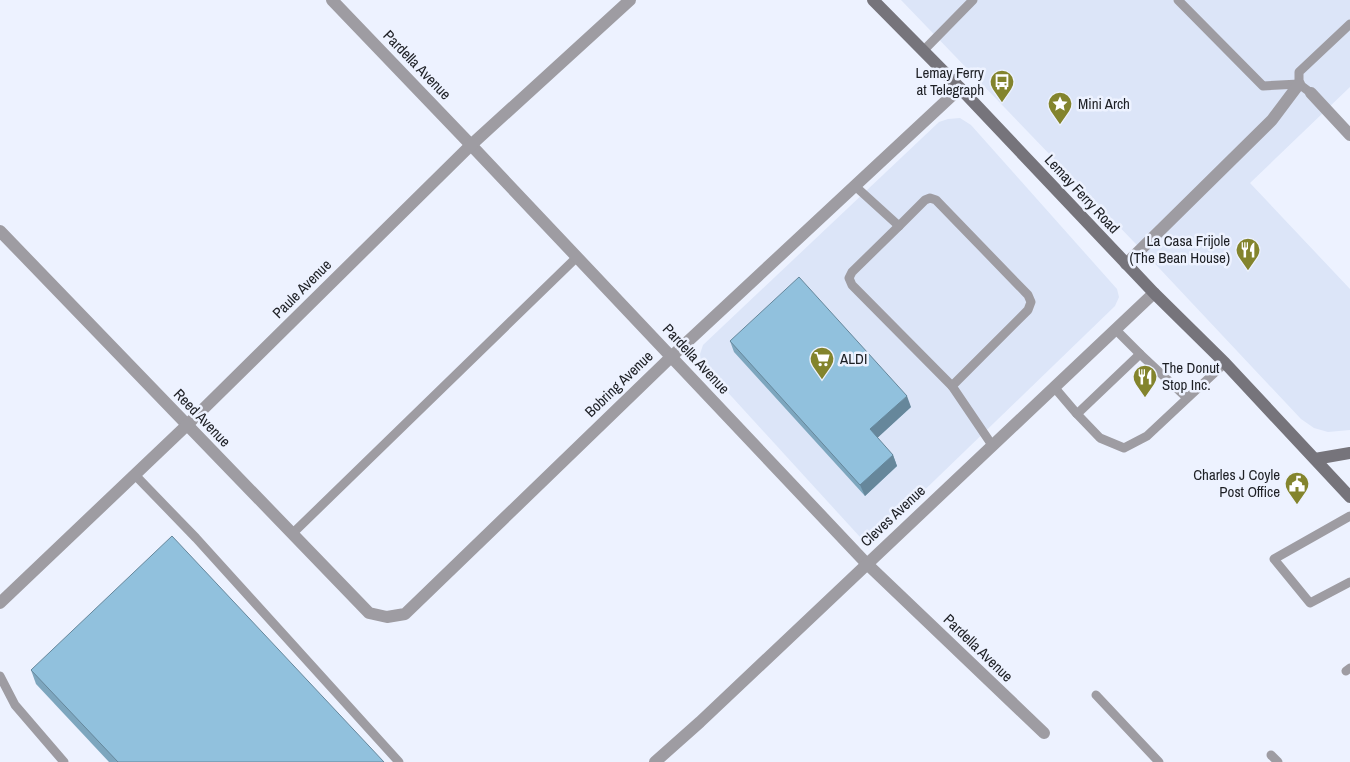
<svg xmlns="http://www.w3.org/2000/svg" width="1350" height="762" font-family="'Archivo Narrow',sans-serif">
<rect width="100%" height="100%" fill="#edf2ff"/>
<g fill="#dce5f8">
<path d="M901,0H1350V87L1250,183L1350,289V430L1328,432L1314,428L1301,419L1160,269Z"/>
<path d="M960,118L971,125L1117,289L1119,297L1115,306L878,535L869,539L860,537L701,363L700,354L703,345L939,122L948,119Z"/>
</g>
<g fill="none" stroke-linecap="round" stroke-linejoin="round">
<g stroke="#9e9ca2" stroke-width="9">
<path d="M1178,0L1263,86L1299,84L1311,93"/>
<path d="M923,51L973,0"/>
<path d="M1299,84V72L1350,24"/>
<path d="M855,186L899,226L925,200L930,198L936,200L1028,295L1031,302L1028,310L952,386L992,445"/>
<path d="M899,226L852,272L849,278L852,285L952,386"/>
<path d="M1115,329L1140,354"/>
<path d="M1054,387L1077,414L1100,438L1124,448L1147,436L1225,363"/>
<path d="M1077,414L1140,354L1187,398"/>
<path d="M135,475L196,538L399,762"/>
<path d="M1350,516L1274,559L1310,603L1350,582"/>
<path d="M292,534L577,257"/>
<path d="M1346,671L1350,668"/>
<path d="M0,676L15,705L64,762"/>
<path d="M1096,695L1159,762"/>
<path d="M1271,755L1278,762"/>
</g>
<g stroke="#9e9ca2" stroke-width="12">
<path d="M332,0L471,145L866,563L1044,733"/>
<path d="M1311,93L1350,135"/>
<path d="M0,231L369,613L387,617L405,614L671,357L960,88"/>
<path d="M1126,264L1272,120L1299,84"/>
<path d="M0,603L186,426L471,145L630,0"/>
<path d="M655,762L700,722L1154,293"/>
</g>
<g stroke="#76747b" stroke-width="12">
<path d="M873,0L960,88L1154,293L1225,363L1350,497"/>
<path d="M1315,459L1350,453"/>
</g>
</g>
<g fill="#7da6be">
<path d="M730,341L911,407L877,438L893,455L897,466L865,496L734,352Z"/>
<path d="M31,670L384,762H109L36,684Z"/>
</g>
<g fill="#66879b">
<path d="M907,396L911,407L874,441L870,429Z"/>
<path d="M893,455L897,466L865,496L860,485Z"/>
</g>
<g fill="#91c1dd" stroke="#66879b">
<path d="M799,277L907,396L870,429L893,455L860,485L730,341Z"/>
<path d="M172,536L384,762H118L31,670Z"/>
</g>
<defs>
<symbol id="bus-pin" viewBox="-11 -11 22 30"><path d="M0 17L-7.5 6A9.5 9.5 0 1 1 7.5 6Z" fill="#83842d" stroke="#edf2ff"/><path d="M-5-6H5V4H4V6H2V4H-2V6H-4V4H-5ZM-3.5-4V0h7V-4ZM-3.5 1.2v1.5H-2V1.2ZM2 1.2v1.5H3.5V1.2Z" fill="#fff"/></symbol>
<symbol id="sight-pin" viewBox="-11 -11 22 30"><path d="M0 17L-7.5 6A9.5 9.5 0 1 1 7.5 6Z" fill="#83842d" stroke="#edf2ff"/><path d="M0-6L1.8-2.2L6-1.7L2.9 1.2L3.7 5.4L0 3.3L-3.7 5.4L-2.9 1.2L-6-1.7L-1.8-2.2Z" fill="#fff"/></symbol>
<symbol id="restaurant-pin" viewBox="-11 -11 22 30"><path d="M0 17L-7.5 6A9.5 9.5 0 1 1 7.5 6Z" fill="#83842d" stroke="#edf2ff"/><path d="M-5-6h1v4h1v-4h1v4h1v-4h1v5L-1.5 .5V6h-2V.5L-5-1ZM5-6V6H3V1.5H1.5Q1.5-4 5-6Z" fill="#fff"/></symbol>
<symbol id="supermarket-pin" viewBox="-11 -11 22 30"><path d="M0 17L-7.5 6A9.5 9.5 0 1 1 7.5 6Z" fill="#83842d" stroke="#edf2ff"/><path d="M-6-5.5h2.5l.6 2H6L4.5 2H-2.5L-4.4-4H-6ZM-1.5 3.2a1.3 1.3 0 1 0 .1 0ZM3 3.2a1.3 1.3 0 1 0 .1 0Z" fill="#fff"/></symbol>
<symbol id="civic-pin" viewBox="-11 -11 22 30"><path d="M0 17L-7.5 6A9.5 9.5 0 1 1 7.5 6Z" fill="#83842d" stroke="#edf2ff"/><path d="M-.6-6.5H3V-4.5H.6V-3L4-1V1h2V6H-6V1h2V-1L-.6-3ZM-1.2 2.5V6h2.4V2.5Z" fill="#fff"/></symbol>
</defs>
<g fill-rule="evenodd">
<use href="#bus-pin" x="988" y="68" width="28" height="38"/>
<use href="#sight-pin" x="1046" y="90" width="28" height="38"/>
<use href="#restaurant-pin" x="1234" y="236" width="28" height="38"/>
<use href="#supermarket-pin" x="808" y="345" width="28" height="38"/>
<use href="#restaurant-pin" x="1131" y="363" width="28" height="38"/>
<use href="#civic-pin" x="1283" y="470" width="28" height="38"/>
</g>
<g text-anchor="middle" stroke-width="5" stroke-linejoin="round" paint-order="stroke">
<g font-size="15" fill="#1d1f24" stroke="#edf2ff">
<text transform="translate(417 65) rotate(46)" y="5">Pardella Avenue</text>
<text transform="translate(1082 194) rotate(47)" y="5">Lemay Ferry Road</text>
<text transform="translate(302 289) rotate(-45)" y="5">Paule Avenue</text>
<text transform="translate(696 359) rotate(47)" y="5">Pardella Avenue</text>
<text transform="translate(619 384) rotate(-44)" y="5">Bobring Avenue</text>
<text transform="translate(202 418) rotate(46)" y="5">Reed Avenue</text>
<text transform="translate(893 516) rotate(-43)" y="5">Cleves Avenue</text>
<text transform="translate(978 648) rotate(44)" y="5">Pardella Avenue</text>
</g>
<g font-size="15" fill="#1d1f24" stroke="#edf2ff" text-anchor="end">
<text x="984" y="78">Lemay Ferry<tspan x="984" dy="17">at Telegraph</tspan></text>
<text x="1078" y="109" text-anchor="start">Mini Arch</text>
<text x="1230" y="246">La Casa Frijole<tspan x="1230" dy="17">(The Bean House)</tspan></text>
<text x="840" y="364" text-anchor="start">ALDI</text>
<text x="1162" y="373" text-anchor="start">The Donut<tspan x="1162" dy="17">Stop Inc.</tspan></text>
<text x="1280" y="480">Charles J Coyle<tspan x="1280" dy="17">Post Office</tspan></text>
</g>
</g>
</svg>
